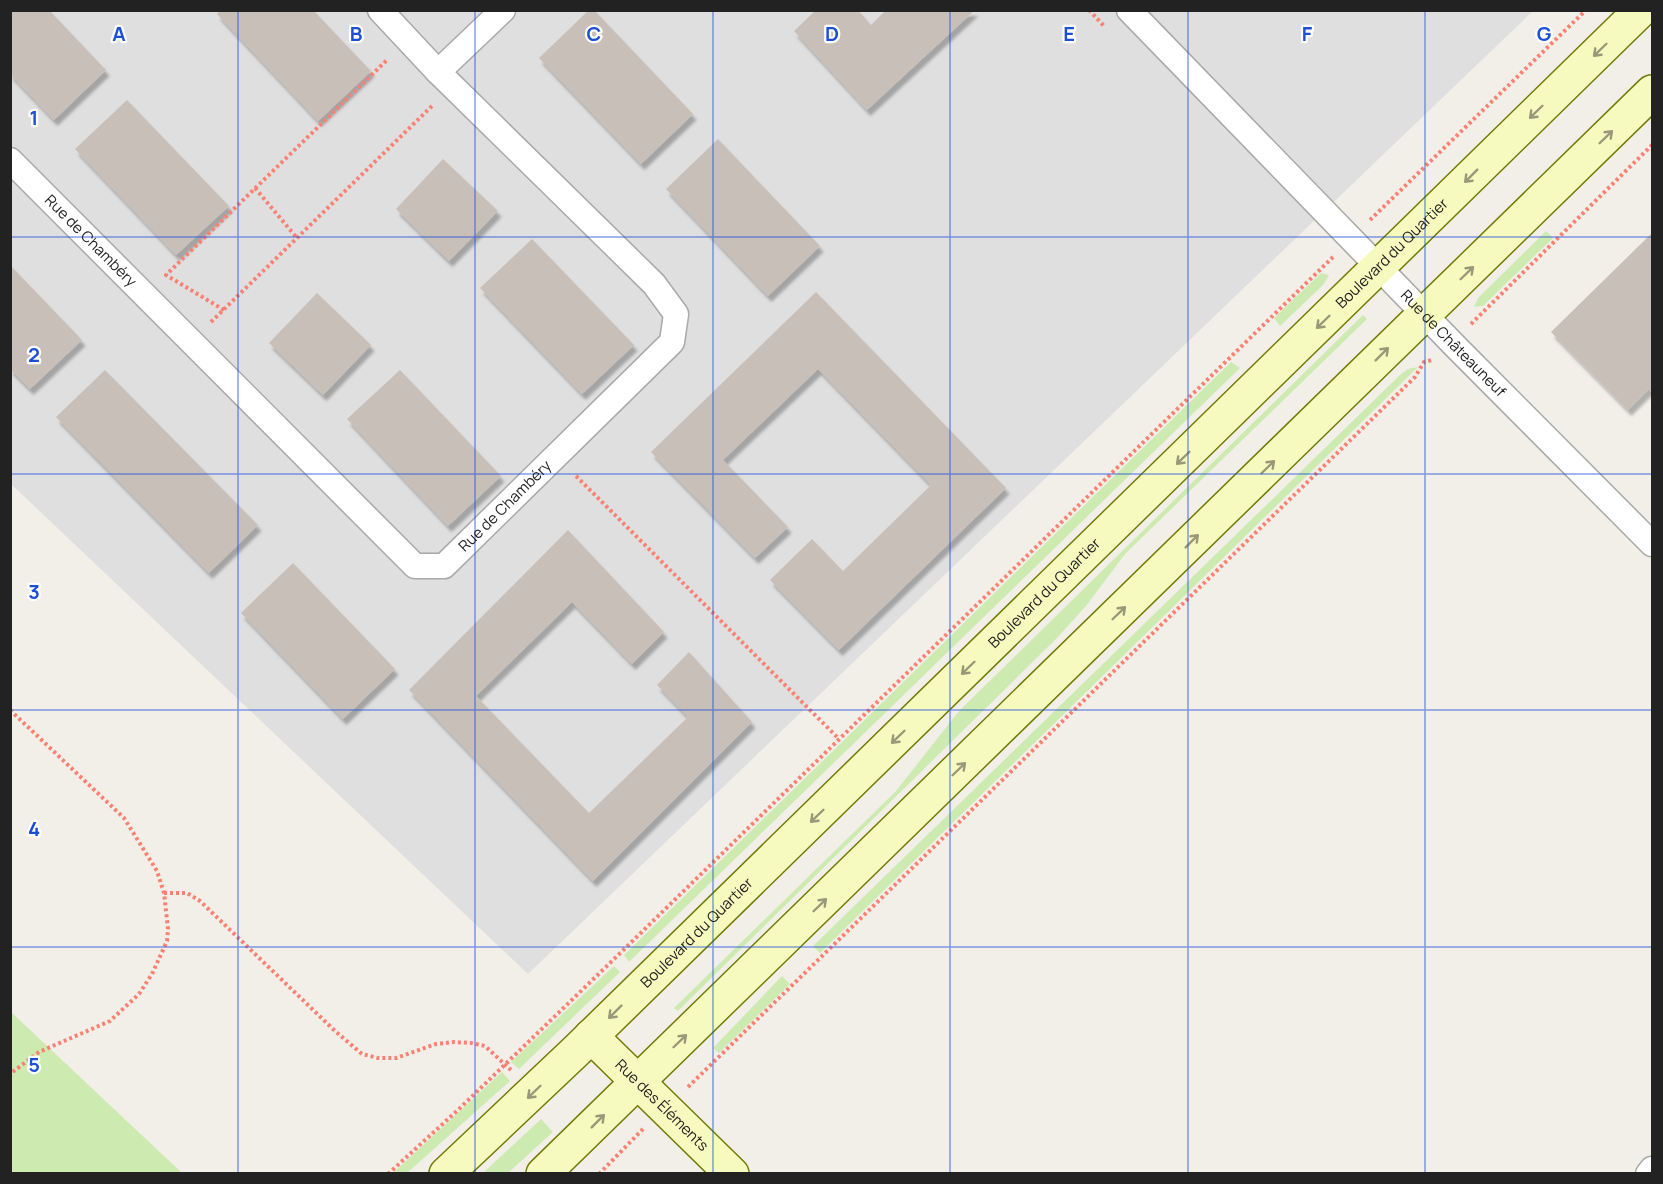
<svg xmlns="http://www.w3.org/2000/svg" width="1663" height="1184" font-family="Manrope,sans-serif">
<defs>
<filter id="shadow"><feDropShadow dx="3.5" dy="6" stdDeviation="1.5" flood-color="#0004"/></filter>
</defs>
<rect width="100%" height="100%" fill="#f2efe9"/>
<path fill="#e0dfdf" d="M10,11H1533L528,974L11,484Z"/>
<g fill="#cdebb0">
<path d="M1546,231L1553,238L1483,306L1474,307L1478,298Z"/>
<path d="M1321,273L1329,275L1323,285L1280,326L1274,318Z"/>
<path d="M1363,315L1367,319L1125,554L1086,606L1057,638L678,1011L674,1008L896,791L959,711Z"/>
<path d="M1231,362L1240,368L629,962L624,955Z"/>
<path d="M1418,367L820,953L813,946L1400,375L1408,369Z"/>
<path d="M614,966L620,972L519,1069L511,1062Z"/>
<path d="M782,976L790,984L719,1053L713,1048Z"/>
<path d="M11,1012L182,1173H11Z"/>
<path d="M502,1072L510,1081L407,1173H393Z"/>
<path d="M541,1119L553,1132L508,1173H483Z"/>
</g>
<g fill="#c7bfb8" filter="url(#shadow)">
<path d="M10,10H49L106,70L54,120L10,74Z"/>
<path d="M220,10H313L371,71L318,121L217,14Z"/>
<path d="M589,10H594L693,114L641,164L539,58Z"/>
<path d="M816,10H858L871,25L886,10H975L867,110L794,31Z"/>
<path d="M127,100L229,206L176,255L75,149Z"/>
<path d="M718,139L820,246L768,296L666,189Z"/>
<path d="M443,159L498,211L449,261L396,209Z"/>
<path d="M1652,233V393L1649,389L1628,410L1551,332Z"/>
<path d="M532,239L634,345L582,394L480,288Z"/>
<path d="M10,265L82,340L30,389L10,369Z"/>
<path d="M816,292L1006,488L839,650L770,580L812,539L843,571L931,485L818,369L723,460L788,527L755,558L651,452Z"/>
<path d="M317,293L371,345L323,395L269,343Z"/>
<path d="M105,370L258,525L209,573L56,417Z"/>
<path d="M400,370L501,476L448,526L347,419Z"/>
<path d="M568,530L664,632L632,664L572,602L476,696L589,813L688,717L657,685L689,652L752,722L593,881L409,690Z"/>
<path d="M293,563L395,669L343,719L241,613Z"/>
</g>
<g fill="none" stroke-linecap="round" stroke-linejoin="round">
<defs>
<g id="minor">
<path d="M380,10L438,72"/>
<path id="s1" d="M1129,10L1457,348L1652,544"/>
<path id="s2" d="M10,160L415,566H444L672,342L676,314L654,284L438,72L503,10"/>
<path d="M1648,1174L1652,1169"/>
</g>
<g id="secondary">
<path id="s3" d="M591,1036L732,1174"/>
<path id="s4" d="M446,1174L576,1051L1641,10"/>
<path d="M543,1174L1652,92"/>
</g>
</defs>
<use href="#minor" stroke="#a9a9a9" stroke-width="27"/>
<use href="#secondary" stroke="#707d05" stroke-width="36"/>
<g stroke="#fa8072" stroke-width="4" stroke-dasharray="3 3" stroke-linecap="butt">
<path d="M1089,10L1105,27"/>
<path d="M255,188L297,238"/>
<path d="M1370,220L1586,10"/>
<path d="M224,310L166,275L388,59"/>
<path d="M211,322L433,105"/>
<path d="M1471,324L1652,145"/>
<path d="M576,476L839,739"/>
<path d="M10,710L124,818L157,871L164,893L168,929L167,941L152,974L139,994L110,1021L39,1052L10,1074"/>
<path d="M164,893H187L200,901L335,1031L362,1054L378,1058H396L436,1044L454,1042L471,1043L485,1046L511,1070"/>
<path d="M688,1087L1415,377L1424,362L1432,360"/>
<path d="M388,1174L459,1109L610,963L1333,257"/>
<path d="M599,1174L643,1129"/>
</g>
<use href="#minor" stroke="#fff" stroke-width="24"/>
<use href="#secondary" stroke="#f7fabf" stroke-width="33"/>
</g>
<defs><path id="oneway-shaft" d="M-6 0H5M1.5-3L5.5 0L1.5 3" fill="none" stroke-width="1.6" stroke-linecap="round" stroke-linejoin="round" transform="scale(1.5)"/></defs>
<g stroke="#979978">
<use href="#oneway-shaft" transform="translate(1600 50) rotate(136)"/>
<use href="#oneway-shaft" transform="translate(1536 112) rotate(136)"/>
<use href="#oneway-shaft" transform="translate(1606 137) rotate(-44)"/>
<use href="#oneway-shaft" transform="translate(1471 176) rotate(135)"/>
<use href="#oneway-shaft" transform="translate(1467 273) rotate(-44)"/>
<use href="#oneway-shaft" transform="translate(1323 322) rotate(136)"/>
<use href="#oneway-shaft" transform="translate(1382 354) rotate(-45)"/>
<use href="#oneway-shaft" transform="translate(1183 458) rotate(136)"/>
<use href="#oneway-shaft" transform="translate(1268 467) rotate(-44)"/>
<use href="#oneway-shaft" transform="translate(1192 541) rotate(-45)"/>
<use href="#oneway-shaft" transform="translate(1119 613) rotate(-44)"/>
<use href="#oneway-shaft" transform="translate(968 668) rotate(136)"/>
<use href="#oneway-shaft" transform="translate(898 737) rotate(136)"/>
<use href="#oneway-shaft" transform="translate(959 769) rotate(-44)"/>
<use href="#oneway-shaft" transform="translate(817 816) rotate(136)"/>
<use href="#oneway-shaft" transform="translate(820 905) rotate(-44)"/>
<use href="#oneway-shaft" transform="translate(615 1012) rotate(135)"/>
<use href="#oneway-shaft" transform="translate(680 1041) rotate(-44)"/>
<use href="#oneway-shaft" transform="translate(534 1092) rotate(136)"/>
<use href="#oneway-shaft" transform="translate(598 1121) rotate(-45)"/>
</g>
<path fill="none" stroke="#1d4ed8" stroke-width="1.5" stroke-opacity="0.55" d="M238,10V1174M475,10V1174M713,10V1174M950,10V1174M1188,10V1174M1425,10V1174M10,237H1652M10,474H1652M10,710H1652M10,947H1652"/>
<g text-anchor="middle" stroke-width="4.5" stroke-linejoin="round" paint-order="stroke">
<g font-size="15" fill="#222" stroke="#fff">
<text dy="5" stroke="none"><textPath href="#s2" startOffset="114">Rue de Chambéry</textPath></text>
<text dy="5" stroke="none"><textPath href="#s4" startOffset="1320">Boulevard du Quartier</textPath></text>
<text dy="5" stroke="none"><textPath href="#s1" startOffset="465">Rue de Châteauneuf</textPath></text>
<text dy="5" stroke="none"><textPath href="#s2" startOffset="688">Rue de Chambéry</textPath></text>
<text dy="5" stroke="none"><textPath href="#s4" startOffset="834">Boulevard du Quartier</textPath></text>
<text dy="5" stroke="none"><textPath href="#s4" startOffset="348">Boulevard du Quartier</textPath></text>
<text dy="5" stroke="none"><textPath href="#s3" startOffset="99">Rue des Éléments</textPath></text>
</g>
</g>
<g font-size="20" text-anchor="middle" font-weight="bold" fill="#1d4ed8" stroke="#fff" stroke-width="4.5" stroke-linejoin="round" paint-order="stroke">
<text x="119" y="41">A</text>
<text x="356" y="41">B</text>
<text x="594" y="41">C</text>
<text x="832" y="41">D</text>
<text x="1069" y="41">E</text>
<text x="1307" y="41">F</text>
<text x="1544" y="41">G</text>
<text x="34" y="125">1</text>
<text x="34" y="362">2</text>
<text x="34" y="599">3</text>
<text x="34" y="836">4</text>
<text x="34" y="1072">5</text>
</g>
<rect width="1663" height="1184" fill="none" stroke="#222222" stroke-width="24"/>
</svg>
